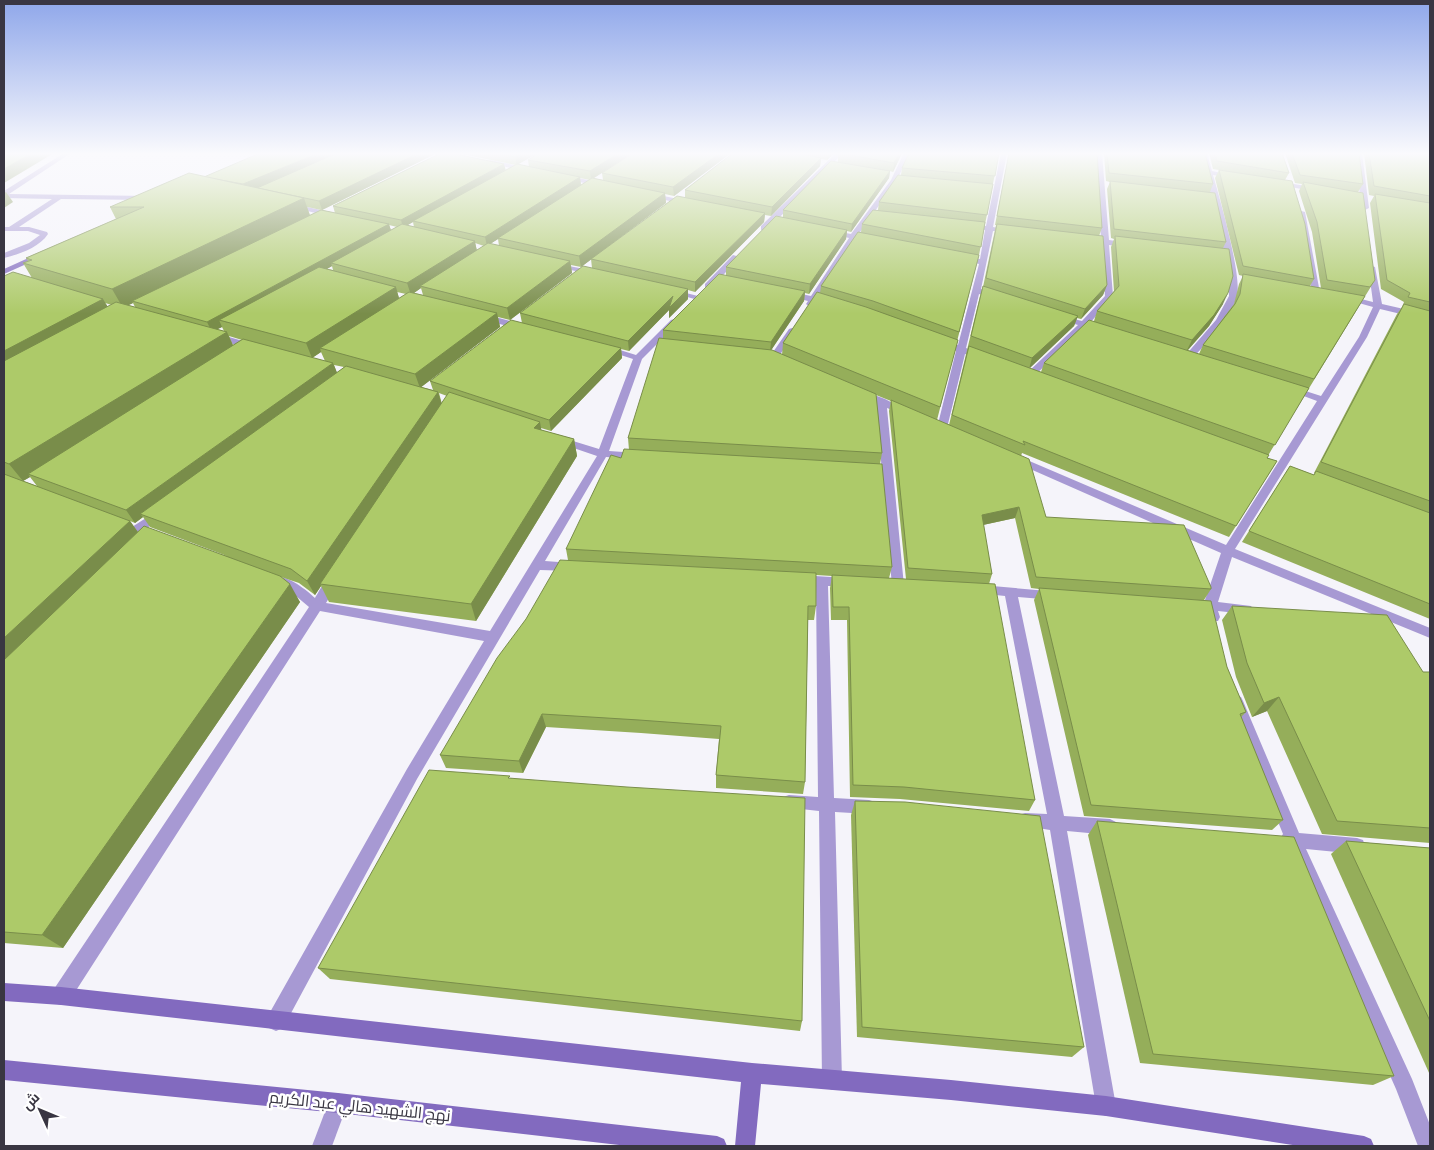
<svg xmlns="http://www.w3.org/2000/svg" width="1434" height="1150" font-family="'Exo 2',Cairo,sans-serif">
<rect width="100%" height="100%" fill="#f5f4fa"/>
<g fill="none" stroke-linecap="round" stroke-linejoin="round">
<g fill="#a799d3" fill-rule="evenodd">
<path d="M64,153H71L9,194L149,196L152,198L149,200L61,199L19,227H29L47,232L48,234C39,248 19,254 4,258V253L29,243L40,235L28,231H4V227H9L52,199L4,198V191Z"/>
<path d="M836,153H843L767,230H761V226Z"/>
<path d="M904,153H910L897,180L858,235L874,240L870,242L855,239L818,298L832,301V305L815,302L810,307L806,304L808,301L784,295L783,293L787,291L811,296L849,238L826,232L830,230L851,234L891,180Z"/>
<path d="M1001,153H1007L993,227L1017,231L1013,233L993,231L981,289L1001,296L997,299L979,294L966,348L987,357L982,360L965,354L947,428L942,431L937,428L956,351L935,342L940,339L958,345L979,264L956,258L960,256L980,259L985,230L964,226L968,224L986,226Z"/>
<path d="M1096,153H1102L1109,240L1130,243L1134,245L1130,247L1109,245L1113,296L1090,323L1102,327V331L1085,328L1034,376H1028V372L1078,325L1058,319V315L1082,321L1105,296L1102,244L1083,240L1087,238L1101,239Z"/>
<path d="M1201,153H1207L1212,171L1236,176L1233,178L1213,175C1220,199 1242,276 1237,296C1231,320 1208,341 1192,359L1189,360L1184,357L1216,320L1229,296V274Z"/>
<path d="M1356,153H1362L1369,208L1365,210L1361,208Z"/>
<path d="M490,160L529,168L532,170L529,172L488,163L487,162Z"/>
<path d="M563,175L603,183L606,185L603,187L561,178L560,177Z"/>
<path d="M1277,181L1317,188L1320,190L1317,192L1275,184L1274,183Z"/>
<path d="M649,193L688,201L691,203L688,205L647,196V194Z"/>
<path d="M293,204L335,213L336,215L332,217L291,207V205Z"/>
<path d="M1298,210L1305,212L1320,293L1316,295L1312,293Z"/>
<path d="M733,255L740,257L711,288H705V284Z"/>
<path d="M553,263L595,271L599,273L595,275L556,267L552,265Z"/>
<path d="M1368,265L1375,267L1382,304L1430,315V321L1380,309L1367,337L1235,549L1430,628V638L1232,557L1218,602L1251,606L1253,609L1251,612L1246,614L1218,611L1220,617L1218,621H1208L1205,610L1198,608L1197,605L1198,602L1205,600L1221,553L1012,461L1011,459L1012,457H1020L1226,545L1317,401L1285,389L1290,386L1321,396L1359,337L1373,307L1341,298L1345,295L1373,302Z"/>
<path d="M670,289L702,297L698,300L673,293H670Z"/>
<path d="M484,314L525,325L526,327L522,330L481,319V315Z"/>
<path d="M674,319L678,322L677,324L642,359L609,451L638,453L643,456L638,459L606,457L545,561L572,563L578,567L572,571L540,570L417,779L283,1028L276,1031L269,1028L266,1021L269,1014L407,769L484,641L320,611L68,1003L61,1005L54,1003L52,996L54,989L309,607L290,591L272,584L270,581L272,578C286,573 305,589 315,598C321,589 327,573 338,577L340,580L326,603L490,631L597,456L556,442L555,440L560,437L599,449L633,359L602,349L607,346L636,355L671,320Z"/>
<path d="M792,328L796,331L777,359H771V355L789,329Z"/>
<path d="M215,333L257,345L259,347L254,350L212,338V334Z"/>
<path d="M861,390L885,399L910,412L905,415L887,408L904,586L902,589H894L892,586L876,403L858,395V391Z"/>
<path d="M160,509L166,513L164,516L140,533H132L130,530L132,527Z"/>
<path d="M799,575L847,578L851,580L853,583L851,586H828L834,798L869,800L875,802L877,807L875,812L869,814L835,812L842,1080L839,1087L832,1090L825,1087L822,1080L819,811L783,807L781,802L783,797L789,795L818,797L816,586L795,583L793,580L795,577Z"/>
<path d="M981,585L1059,592L1060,595L1059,598L1054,600L1018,597L1064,816L1110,819L1116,822L1118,827L1116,832L1110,835L1067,831L1116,1106L1113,1113L1106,1116L1099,1113L1096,1106L1050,830L1019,825L1017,820L1019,815L1025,813L1047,814L1005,596L977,593L975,590L977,587Z"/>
<path d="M1236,695L1241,697L1243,701L1299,833L1357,838L1363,840L1365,846L1363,852L1357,854L1306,849L1412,1079L1430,1125V1146H1418L1396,1089L1289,848L1281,845L1279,840L1283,834L1229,701L1231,697Z"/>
<path d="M338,1093L345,1096L348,1103L332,1146H312L331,1096Z"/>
</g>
<g fill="#826abf" fill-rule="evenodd">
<path d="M35,255L42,257L4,274V269Z"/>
<path d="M4,983L61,987L752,1063L951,1080L1106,1096L1364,1136L1371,1139L1374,1146H1299L1106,1116L951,1100L761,1084L755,1146H735L741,1082L61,1005L4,1001Z"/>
<path d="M4,1060L338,1093L717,1136L724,1139L727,1146H628L338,1113L4,1080Z"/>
</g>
</g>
<g fill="#95ae5a" fill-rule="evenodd">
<path d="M456,153H538L518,164L529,167L528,160L633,153L593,178L603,180L602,173L731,153L674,196L665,194L666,203L581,267L571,265L572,273L510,320L498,317L500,327L421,387L433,390L430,381L522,323L520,313L592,268L591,259L685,198V190L733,153H834L827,160L821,159L820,166L771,216L765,215L764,222L695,292L688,290V299L669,318V310L629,351L621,349L622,358L551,431L541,428V430L574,439L577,456L476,621L329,602L321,586L315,595L299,583L281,577L300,602L63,948L4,943V276L32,278L23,263L28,261L26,258L116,219L110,207L204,177L433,155L322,210L335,213L333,206L506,170L516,165ZM580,178L590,180L581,185ZM307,207L312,208L321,210L310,215ZM413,222L414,227L407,225ZM389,225L397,227L391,230ZM498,239L499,246L490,244ZM475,243L484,246L477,250ZM332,266L333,270L327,269ZM421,288L423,295L414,293ZM397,292L406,294L399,298ZM105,303L112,305L108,307ZM133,303L135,307L128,305ZM222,327L224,331L217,329ZM229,336L242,340L233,345ZM321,352L325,361L312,358ZM334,365L344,367L337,373ZM439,393L447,396L442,404ZM30,477L37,486L23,481ZM143,517L150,527L227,556L138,532L130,521L135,523Z"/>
<path d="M838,153H902L893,172L890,171L889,178L851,232L847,231L846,239L809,294L805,293L804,301L771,350L782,355L783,343L820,293L821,286L861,232L862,224L878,210L879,202L901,175L902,168L999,153L979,255L937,420L949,425L980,296L983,287L996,225H995L1009,153H1097L1102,228L1099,236L1107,285L1103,295L1081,319L1077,318L1074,326L1029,368L1041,372L1044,363L1094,321L1097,311L1114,291L1111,247L1114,239L1111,238L1107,189L1110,182L1106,181L1104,153H1205L1213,184L1210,192L1226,242L1223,248V304L1209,326L1188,350L1199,354L1203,345L1234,304L1239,284L1243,276L1239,275L1215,178L1219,170L1213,169L1209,153H1282L1289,173L1285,180L1314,279L1310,286L1321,288L1312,232L1299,191L1302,184L1295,183L1285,153H1359L1363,184L1358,192L1375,280L1269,454L1267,458L1277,461L1229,537L1022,453L1021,456L1046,517L1211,589L1204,600L1227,667L1246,712L1241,717L1283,820L1272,830L1084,816L1034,600L1039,589L1031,588L1015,518L983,525L992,574L989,584L1035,800L1029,811L900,799L850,797L847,620H831L830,588L832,576L816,575V606L814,620H808L805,782L803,794L716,788V775L719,739L641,733L546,727L523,773L446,768L440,755L568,560L566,549L621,458L629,450L628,438L663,339V330L726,276V267L783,217V210L838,162ZM876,395L891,401L889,411L906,579L889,578L892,567L880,464L882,453Z"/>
<path d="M1364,153H1430V619L1242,542L1290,466L1314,475L1315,473H1314L1397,314L1402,307L1404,302L1381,289L1370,203L1374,196L1369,195Z"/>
<path d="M1232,606L1423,672H1430V843L1322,834L1267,711L1252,717L1236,677L1222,620Z"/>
<path d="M511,778L802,1021L800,1031L330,979L318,968Z"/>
<path d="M855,801L1084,1047L1072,1057L857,1037L851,815Z"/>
<path d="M1097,821L1394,1076L1373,1085L1140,1063L1088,835Z"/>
<path d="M1346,841L1430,848V1075L1331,854Z"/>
</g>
<g fill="#798d4a">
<path d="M32,153H54L4,183V169Z"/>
<path d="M319,153H341L247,193L243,184Z"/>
<path d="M419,153H433V155L322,210L319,201Z"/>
<path d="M522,153H538L517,165L515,157Z"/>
<path d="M619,153H633L591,180L590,171Z"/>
<path d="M720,153H731L674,196L673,187Z"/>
<path d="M828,153H834L827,160Z"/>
<path d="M899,153H902L893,172L894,163Z"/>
<path d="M821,158L820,166L771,216L772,207Z"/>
<path d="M504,164L506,171L413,221V222L403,228L401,220Z"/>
<path d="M890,171L889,178L851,232L852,224Z"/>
<path d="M580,177L581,186L487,246L485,237Z"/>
<path d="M6,192L13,202L4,208V193Z"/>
<path d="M665,193L666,203L581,267L579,256Z"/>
<path d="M304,198L310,216L132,301L133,303L123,308L112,289Z"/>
<path d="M765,213L764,222L695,292V282Z"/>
<path d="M389,224L392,234L331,263L332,266L229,323L219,320L222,327L212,332L207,322Z"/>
<path d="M847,230L846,239L809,294L810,284Z"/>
<path d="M475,241L477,253L420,286L421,288L411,295L407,283Z"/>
<path d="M570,261L572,273L510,320L507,308Z"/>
<path d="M1107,285L1103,295L1081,319L1085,309Z"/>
<path d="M396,287L400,302L320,348L321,352L312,358L306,343Z"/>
<path d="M688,289V299L669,318V310L629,351L628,341L673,296Z"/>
<path d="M805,291L804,301L770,352L771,342Z"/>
<path d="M1228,293L1223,304L1209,326L1186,352L1192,340Z"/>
<path d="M103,299L112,314L4,373V351Z"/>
<path d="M497,313L500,327L420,388L415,374Z"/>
<path d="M1078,316L1074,326L1029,369L1032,358Z"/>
<path d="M227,332L234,348L28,474L30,477L23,481L9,464Z"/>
<path d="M621,348L622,358L551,431L549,420Z"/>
<path d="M333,363L338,375L140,514L143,517L135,523L126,510Z"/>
<path d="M438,392L442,405L320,584L321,586L315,595L307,581Z"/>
<path d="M540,422L543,439L534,428Z"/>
<path d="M574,439L577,456L476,621L471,604Z"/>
<path d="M1019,507L1015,518L978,526L982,515Z"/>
<path d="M130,521L142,538L4,671V638Z"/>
<path d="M290,584L300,602L63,948L42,935Z"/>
<path d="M1279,697L1267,711L1252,717L1264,703Z"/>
<path d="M542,714L546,727L523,773L519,761Z"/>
</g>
<g fill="#adca69" stroke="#798d4a">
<path d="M4,153H32L4,169Z"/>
<path d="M260,153H319L243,184L204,177Z"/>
<path d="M337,153H419L319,201L257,188Z"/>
<path d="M441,153H450L504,164L401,220L333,206Z"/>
<path d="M497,153H522L515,157Z"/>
<path d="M539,153H619L590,171L528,160Z"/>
<path d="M633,153H720L673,187L602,173Z"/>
<path d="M733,153H797L821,158L772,207L685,190Z"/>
<path d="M838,153H899L894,163Z"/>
<path d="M909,153H999L995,176L902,168Z"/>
<path d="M1009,153H1097L1102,228L997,216Z"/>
<path d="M1107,153H1205L1213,184L1109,173Z"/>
<path d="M1215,153H1282L1289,173L1217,161Z"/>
<path d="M1292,153H1359L1363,184L1300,175Z"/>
<path d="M1369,153H1430V196L1374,186Z"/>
<path d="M831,161L890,171L852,224L783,210Z"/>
<path d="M517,164L580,177L485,237L413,221Z"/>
<path d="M1219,170L1292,181L1305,224L1314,279L1243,266Z"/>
<path d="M189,173L304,198L112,289L23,263L32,260L26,258L144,207H110Z"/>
<path d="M898,175L993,184L987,215L879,202Z"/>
<path d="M592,178L665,193L579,256L498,238Z"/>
<path d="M1110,181L1215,193L1226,242L1114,229Z"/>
<path d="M1303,182L1363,193L1375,280L1370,287L1327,280L1317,222Z"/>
<path d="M1375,194L1430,203V302L1408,297L1410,293L1387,280Z"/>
<path d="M677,196L765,213L695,282L591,259Z"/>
<path d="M321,210L389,224L207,322L132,301Z"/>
<path d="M873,210L985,222L981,247L862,224Z"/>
<path d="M776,216L847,230L810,284L726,267Z"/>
<path d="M402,224L475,241L407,283L331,263Z"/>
<path d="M997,224L1103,236L1107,285L1085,309L986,278Z"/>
<path d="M858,232L979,255L959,332L873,301L821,286Z"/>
<path d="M1115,236L1229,249L1233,276L1228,293L1214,315L1192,340L1097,311L1119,286Z"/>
<path d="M488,243L570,261L507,308L420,286Z"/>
<path d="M583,266L688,289L669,308L673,296L628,341L520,313Z"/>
<path d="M319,267L396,287L306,343L219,320Z"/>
<path d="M13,272L103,299L4,351V276Z"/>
<path d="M719,274L805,291L771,342L663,330Z"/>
<path d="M1243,274L1365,296L1314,379L1203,345L1235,304L1240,294Z"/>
<path d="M983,286L1078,316L1032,358L971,336Z"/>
<path d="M409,292L497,313L415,374L320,348Z"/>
<path d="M817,292L866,307L958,340L940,407L783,343Z"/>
<path d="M116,302L227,332L9,464L4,462V361Z"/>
<path d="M1404,304L1430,311V501L1321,462Z"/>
<path d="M511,320L621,348L549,420L430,381Z"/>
<path d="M1089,320L1309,388L1275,445L1044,363Z"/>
<path d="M659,338L772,350L876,394L882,453L628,438Z"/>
<path d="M243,339L333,363L126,510L28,474Z"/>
<path d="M969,346L1269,455L1267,458L1277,461L1236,526L1023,441L1025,445L952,415Z"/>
<path d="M346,366L438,392L307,581L291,569L140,514Z"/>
<path d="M449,392L540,422L534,428L574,439L471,604L320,584Z"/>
<path d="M891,400L1029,459L1046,517L1184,525L1211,587V589L1036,577L1019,507L982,515L992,574L908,568Z"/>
<path d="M624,449L882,464L892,567L566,549L611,455L621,458Z"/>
<path d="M1290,466L1314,475L1316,471L1430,513V604L1249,531Z"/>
<path d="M4,474L130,521L4,638Z"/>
<path d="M144,526L280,576L290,584L42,935L4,932V660Z"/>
<path d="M560,560L816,573V606H808L805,782L716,775L721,726L639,720L542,714L519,761L440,755L497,658L526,619Z"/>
<path d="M832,575L995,584L1035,800L904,787L853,785L849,607H833Z"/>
<path d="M1039,588L1211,601L1227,667L1246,712L1240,714L1283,820L1091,805Z"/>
<path d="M1232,606L1387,615L1423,672H1430V828L1337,821L1279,697L1264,703L1247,663Z"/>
<path d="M429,770L510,776L508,778L627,787L805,798L802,1021L318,968Z"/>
<path d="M855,801L905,802L1040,816L1084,1047L862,1027Z"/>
<path d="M1097,821L1294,837L1394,1076L1153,1054Z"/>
<path d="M1346,841L1430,848V1021Z"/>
</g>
<linearGradient id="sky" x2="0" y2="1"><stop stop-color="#8fa7ea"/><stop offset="0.49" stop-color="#fafafd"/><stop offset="1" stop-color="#fafafd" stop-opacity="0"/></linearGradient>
<rect width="1434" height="314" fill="url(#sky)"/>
<g text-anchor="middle" stroke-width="5" stroke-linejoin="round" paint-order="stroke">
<g font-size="16" fill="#393642" stroke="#fff">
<text transform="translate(360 1106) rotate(6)" y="6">نهج الشهيد هالي عبد الكريم</text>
</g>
</g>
<rect width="1434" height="1150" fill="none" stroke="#393642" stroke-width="10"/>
<g transform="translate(40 1110) rotate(314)" stroke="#ffffff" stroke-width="4" paint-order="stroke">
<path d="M0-4L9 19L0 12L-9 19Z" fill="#393642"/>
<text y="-8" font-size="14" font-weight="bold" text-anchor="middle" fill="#393642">ش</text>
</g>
</svg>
